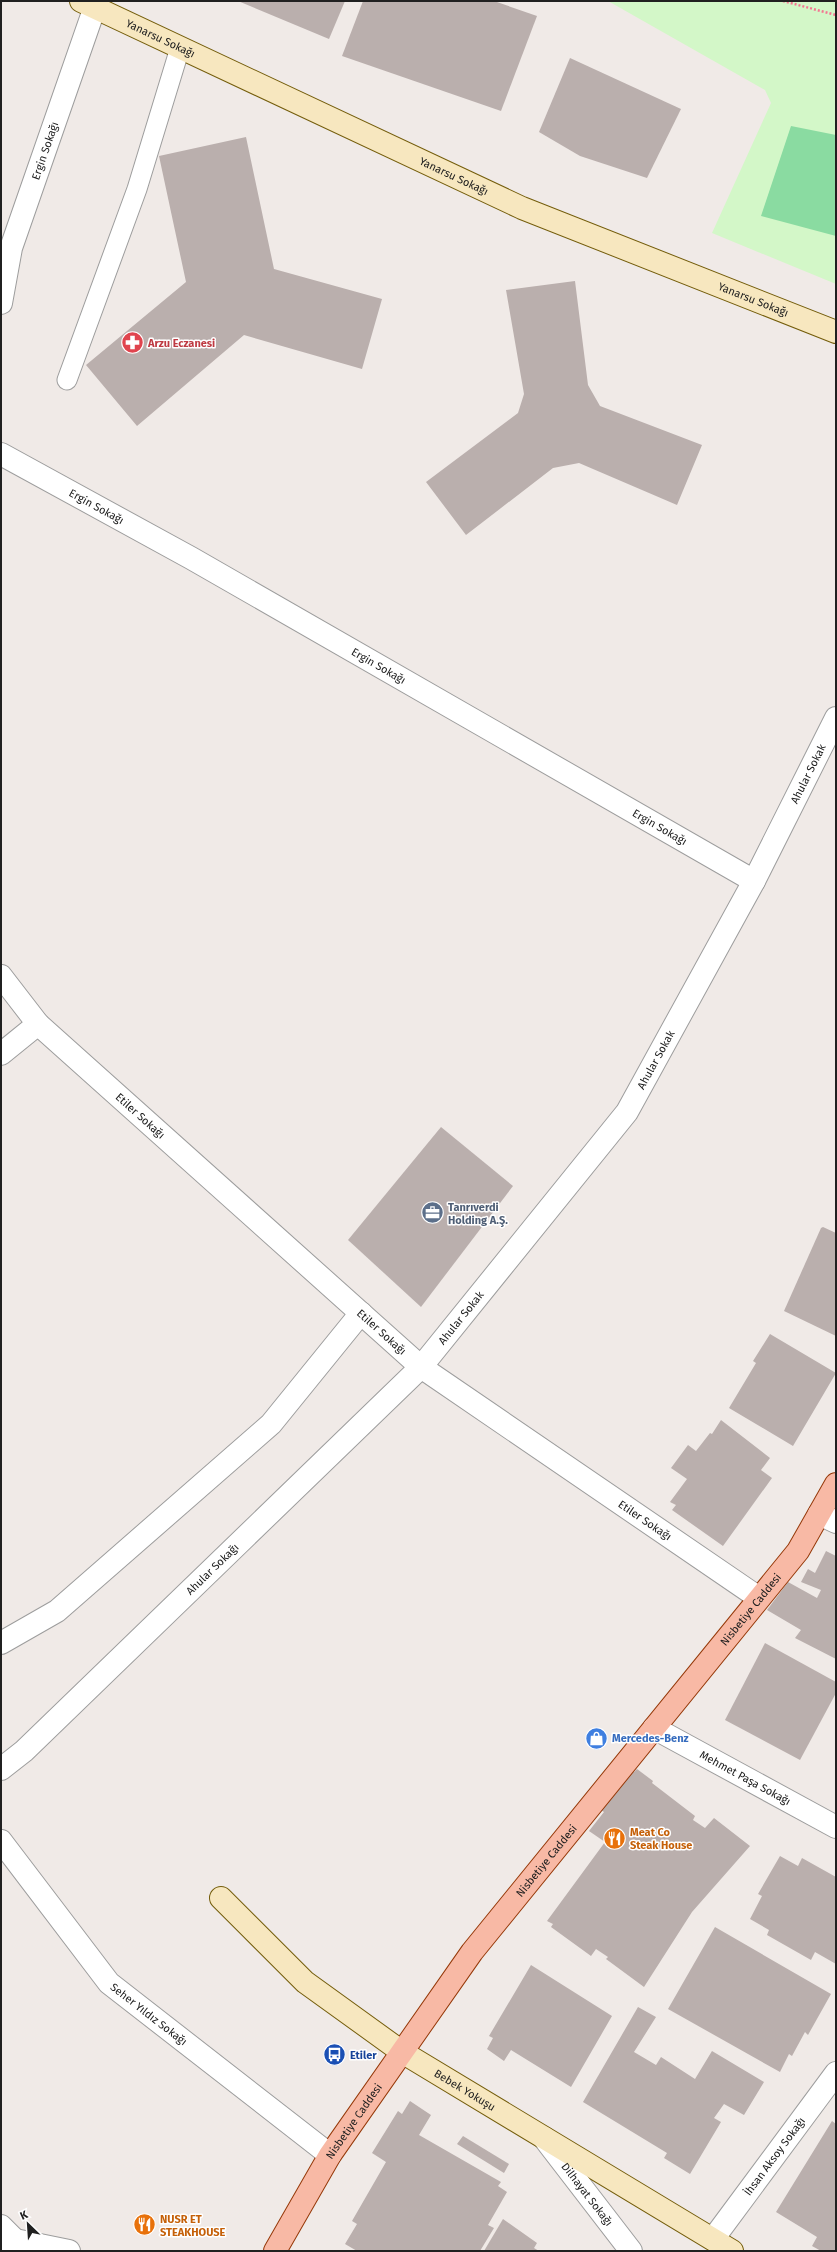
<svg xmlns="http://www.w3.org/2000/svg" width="837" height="2252" font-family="'Fira Sans',sans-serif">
<rect width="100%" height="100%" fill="#f0eae7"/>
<path fill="#d3f7c8" d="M608,1H836V284L712,233L771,103L765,90Z"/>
<path fill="#8adba1" d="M791,126L836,135V236L761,216Z"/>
<g fill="#baafad">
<path d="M238,1H345L329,39Z"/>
<path d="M363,1H494L537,16L501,111L342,56Z"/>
<path d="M570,58L681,109L647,178L580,156L539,132Z"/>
<path d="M246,137L274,269L382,299L362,369L244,335L137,426L86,365L186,282L159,156Z"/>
<path d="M575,281L588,385L600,406L702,445L677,505L579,463L553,468L466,535L426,482L518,413L524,394L506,290Z"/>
<path d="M441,1127L513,1186L421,1307L348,1240Z"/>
<path d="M823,1227L836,1233V1336L784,1311L821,1228Z"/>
<path d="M770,1334L836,1373L793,1446L729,1408L756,1363L753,1361Z"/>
<path d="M721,1420L770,1458L761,1470L772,1478L723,1546L672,1510L676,1505L670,1502L687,1479L671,1468L688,1445L696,1451L710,1433L712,1434Z"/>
<path d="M826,1551L836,1556V1659L795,1638L801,1630L767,1610L788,1582L817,1598L821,1590L801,1582L808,1569L815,1573Z"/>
<path d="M765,1643L836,1682V1693L800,1760L725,1720Z"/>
<path d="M631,1769L634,1772L637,1769L653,1781L652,1783L695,1816L693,1820L705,1828L714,1818L750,1846L692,1912L644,1987L606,1959L608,1957L596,1949L591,1956L551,1927L553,1924L547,1921L605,1842L589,1831L604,1812L601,1810Z"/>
<path d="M780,1856L798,1866L802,1858L836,1877V1964L815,1952L811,1960L767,1935L769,1930L750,1919L762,1896L758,1894Z"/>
<path d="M715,1927L831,1994L808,2035L805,2032L792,2056L789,2054L780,2072L668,2009Z"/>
<path d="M531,1965L612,2016L571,2087L511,2050L504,2061L487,2049L493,2038L489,2036Z"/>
<path d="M638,2007L656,2017L634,2052L656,2065L661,2057L695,2079L712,2051L764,2082L744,2115L724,2104L714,2118L721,2122L690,2174L664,2158L667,2153L583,2102Z"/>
<path d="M410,2101L431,2115L419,2135L501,2182L498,2186L507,2192L488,2225L494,2228L480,2251H357L345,2244L357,2224L352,2221L386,2162L372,2153L398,2111L402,2114Z"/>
<path d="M832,2121L836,2124V2251H821L812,2246L817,2237L776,2212Z"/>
<path d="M463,2136L509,2164L504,2173L457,2144Z"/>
<path d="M503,2219L537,2243L534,2248L539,2251H484Z"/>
</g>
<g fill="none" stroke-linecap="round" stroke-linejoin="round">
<defs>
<path id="lane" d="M67,380L137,189L180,48"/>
<g id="street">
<path id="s1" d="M1,303L11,248L97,1"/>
<path id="s2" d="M1,454L191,558L754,881"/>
<path id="s3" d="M1,976L38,1024L421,1367L759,1598"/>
<path d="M1,1054L38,1024"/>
<path d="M819,1514L836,1522"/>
<path d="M1,1643L57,1611L271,1424L361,1313"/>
<path id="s4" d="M654,1728L836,1827"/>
<path id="s5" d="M1,1769L24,1751L421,1367L627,1112L754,881L836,718"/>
<path id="s6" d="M1,1841L109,1983L330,2155"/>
<path id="s7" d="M544,2138L631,2251"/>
<path d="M1,2226L15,2240L8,2251"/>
<path id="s8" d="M713,2239L836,2073"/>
<path d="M15,2240L69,2251"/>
</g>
<g id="secondary">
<path id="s9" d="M81,1L522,208L836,332"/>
<path id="s10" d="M221,1898L305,1982L402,2052L732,2251"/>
</g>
<g id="primary">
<path id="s11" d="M275,2251L330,2155L472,1952L798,1551L836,1484"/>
</g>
</defs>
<use href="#lane" stroke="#9d9d9d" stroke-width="21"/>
<use href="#street" stroke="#9d9d9d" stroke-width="24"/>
<use href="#secondary" stroke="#745d0b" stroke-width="24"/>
<use href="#primary" stroke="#953808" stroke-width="24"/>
<path stroke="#f37692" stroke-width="2.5" stroke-dasharray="2 2" stroke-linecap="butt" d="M783,1L836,15"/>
<use href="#lane" stroke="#fff" stroke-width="19"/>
<use href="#street" stroke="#fff" stroke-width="22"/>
<use href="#secondary" stroke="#f7e7bf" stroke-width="22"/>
<use href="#primary" stroke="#f8b9a5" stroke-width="22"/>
</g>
<defs>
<symbol id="pharmacy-disc" viewBox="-11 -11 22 22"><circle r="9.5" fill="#e0444e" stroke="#fff"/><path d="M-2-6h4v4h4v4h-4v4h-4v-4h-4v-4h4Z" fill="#fff"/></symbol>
<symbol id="office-disc" viewBox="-11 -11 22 22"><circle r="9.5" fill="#5c6f8a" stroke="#fff"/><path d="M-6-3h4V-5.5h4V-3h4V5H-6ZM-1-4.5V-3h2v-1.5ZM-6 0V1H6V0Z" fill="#fff"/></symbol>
<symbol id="shop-disc" viewBox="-11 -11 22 22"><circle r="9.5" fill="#3f7fe0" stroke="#fff"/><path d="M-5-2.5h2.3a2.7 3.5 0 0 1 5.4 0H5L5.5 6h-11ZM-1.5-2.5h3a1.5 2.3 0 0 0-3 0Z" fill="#fff"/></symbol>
<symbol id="restaurant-disc" viewBox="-11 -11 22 22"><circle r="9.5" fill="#e8710a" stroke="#fff"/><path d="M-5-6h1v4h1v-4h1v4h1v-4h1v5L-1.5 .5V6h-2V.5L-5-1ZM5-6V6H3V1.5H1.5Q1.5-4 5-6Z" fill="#fff"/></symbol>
<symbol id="bus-disc" viewBox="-11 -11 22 22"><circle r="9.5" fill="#1a4fb4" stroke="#fff"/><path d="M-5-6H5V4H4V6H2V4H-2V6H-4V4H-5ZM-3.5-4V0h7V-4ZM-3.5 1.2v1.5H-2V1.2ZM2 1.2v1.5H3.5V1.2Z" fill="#fff"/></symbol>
</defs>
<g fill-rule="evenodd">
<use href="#pharmacy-disc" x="120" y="330" width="25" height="25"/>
<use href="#office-disc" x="420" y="1200" width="25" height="25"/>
<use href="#shop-disc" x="584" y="1726" width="25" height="25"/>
<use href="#restaurant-disc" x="602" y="1826" width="25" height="25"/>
<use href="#bus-disc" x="322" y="2042" width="25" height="25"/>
<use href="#restaurant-disc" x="132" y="2212" width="25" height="25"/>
</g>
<g text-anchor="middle" stroke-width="3" stroke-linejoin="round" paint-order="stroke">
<g font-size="11" fill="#202020" stroke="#fff">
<text dy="4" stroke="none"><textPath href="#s9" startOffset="88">Yanarsu Sokağı</textPath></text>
<text dy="4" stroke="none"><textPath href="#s1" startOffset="159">Ergin Sokağı</textPath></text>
<text dy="4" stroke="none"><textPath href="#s9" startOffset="412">Yanarsu Sokağı</textPath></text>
<text dy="4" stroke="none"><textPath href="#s9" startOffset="736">Yanarsu Sokağı</textPath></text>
<text dy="4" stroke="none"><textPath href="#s2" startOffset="109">Ergin Sokağı</textPath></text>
<text dy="4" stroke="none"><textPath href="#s2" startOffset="433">Ergin Sokağı</textPath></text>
<text dy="4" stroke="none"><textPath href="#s5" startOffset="1293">Ahular Sokak</textPath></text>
<text dy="4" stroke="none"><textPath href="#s2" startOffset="757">Ergin Sokağı</textPath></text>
<text dy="4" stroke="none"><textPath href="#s5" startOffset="969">Ahular Sokak</textPath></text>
<text dy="4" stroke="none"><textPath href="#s3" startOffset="198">Etiler Sokağı</textPath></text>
<text dy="4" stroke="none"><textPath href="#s5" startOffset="645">Ahular Sokak</textPath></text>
<text dy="4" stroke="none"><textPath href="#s3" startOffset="522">Etiler Sokağı</textPath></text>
<text dy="4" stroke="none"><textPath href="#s3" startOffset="846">Etiler Sokağı</textPath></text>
<text dy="4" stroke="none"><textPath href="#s5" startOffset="291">Ahular Sokağı</textPath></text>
<text dy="4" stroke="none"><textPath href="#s11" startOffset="800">Nisbetiye Caddesi</textPath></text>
<text dy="4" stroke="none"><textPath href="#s4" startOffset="104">Mehmet Paşa Sokağı</textPath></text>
<text dy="4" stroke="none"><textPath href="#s11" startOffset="476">Nisbetiye Caddesi</textPath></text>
<text dy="4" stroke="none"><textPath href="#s6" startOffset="229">Seher Yıldız Sokağı</textPath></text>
<text dy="4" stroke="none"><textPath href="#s10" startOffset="312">Bebek Yokuşu</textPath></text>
<text dy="4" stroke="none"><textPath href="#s11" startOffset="152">Nisbetiye Caddesi</textPath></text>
<text dy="4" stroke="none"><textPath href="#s8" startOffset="103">İhsan Aksoy Sokağı</textPath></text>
<text dy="4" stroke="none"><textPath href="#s7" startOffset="71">Dilhayat Sokağı</textPath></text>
</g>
<g font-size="11" font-weight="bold" fill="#be3a42" stroke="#fff" text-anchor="start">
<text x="148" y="347">Arzu Eczanesi</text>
</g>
<g font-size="11" font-weight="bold" fill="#4e5e75" stroke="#fff" text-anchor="start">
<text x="448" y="1211">Tanrıverdi<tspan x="448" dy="13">Holding A.Ş.</tspan></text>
</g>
<g font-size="11" font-weight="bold" fill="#366cbe" stroke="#fff" text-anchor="start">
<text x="612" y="1742">Mercedes-Benz</text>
</g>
<g font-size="11" font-weight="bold" fill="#c56008" stroke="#fff" text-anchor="start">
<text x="630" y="1836">Meat Co<tspan x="630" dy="13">Steak House</tspan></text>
<text x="160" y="2223">NUSR ET<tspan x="160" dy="13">STEAKHOUSE</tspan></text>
</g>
<g font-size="11" font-weight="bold" fill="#164399" stroke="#fff" text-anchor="start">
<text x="350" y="2059">Etiler</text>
</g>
</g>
<rect width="837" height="2252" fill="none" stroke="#202020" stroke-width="4"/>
<g transform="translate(28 2224) rotate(335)" stroke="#ffffff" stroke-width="3" paint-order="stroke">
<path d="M0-3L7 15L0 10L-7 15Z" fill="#202020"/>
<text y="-6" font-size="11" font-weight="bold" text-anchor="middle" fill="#202020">K</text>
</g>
</svg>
